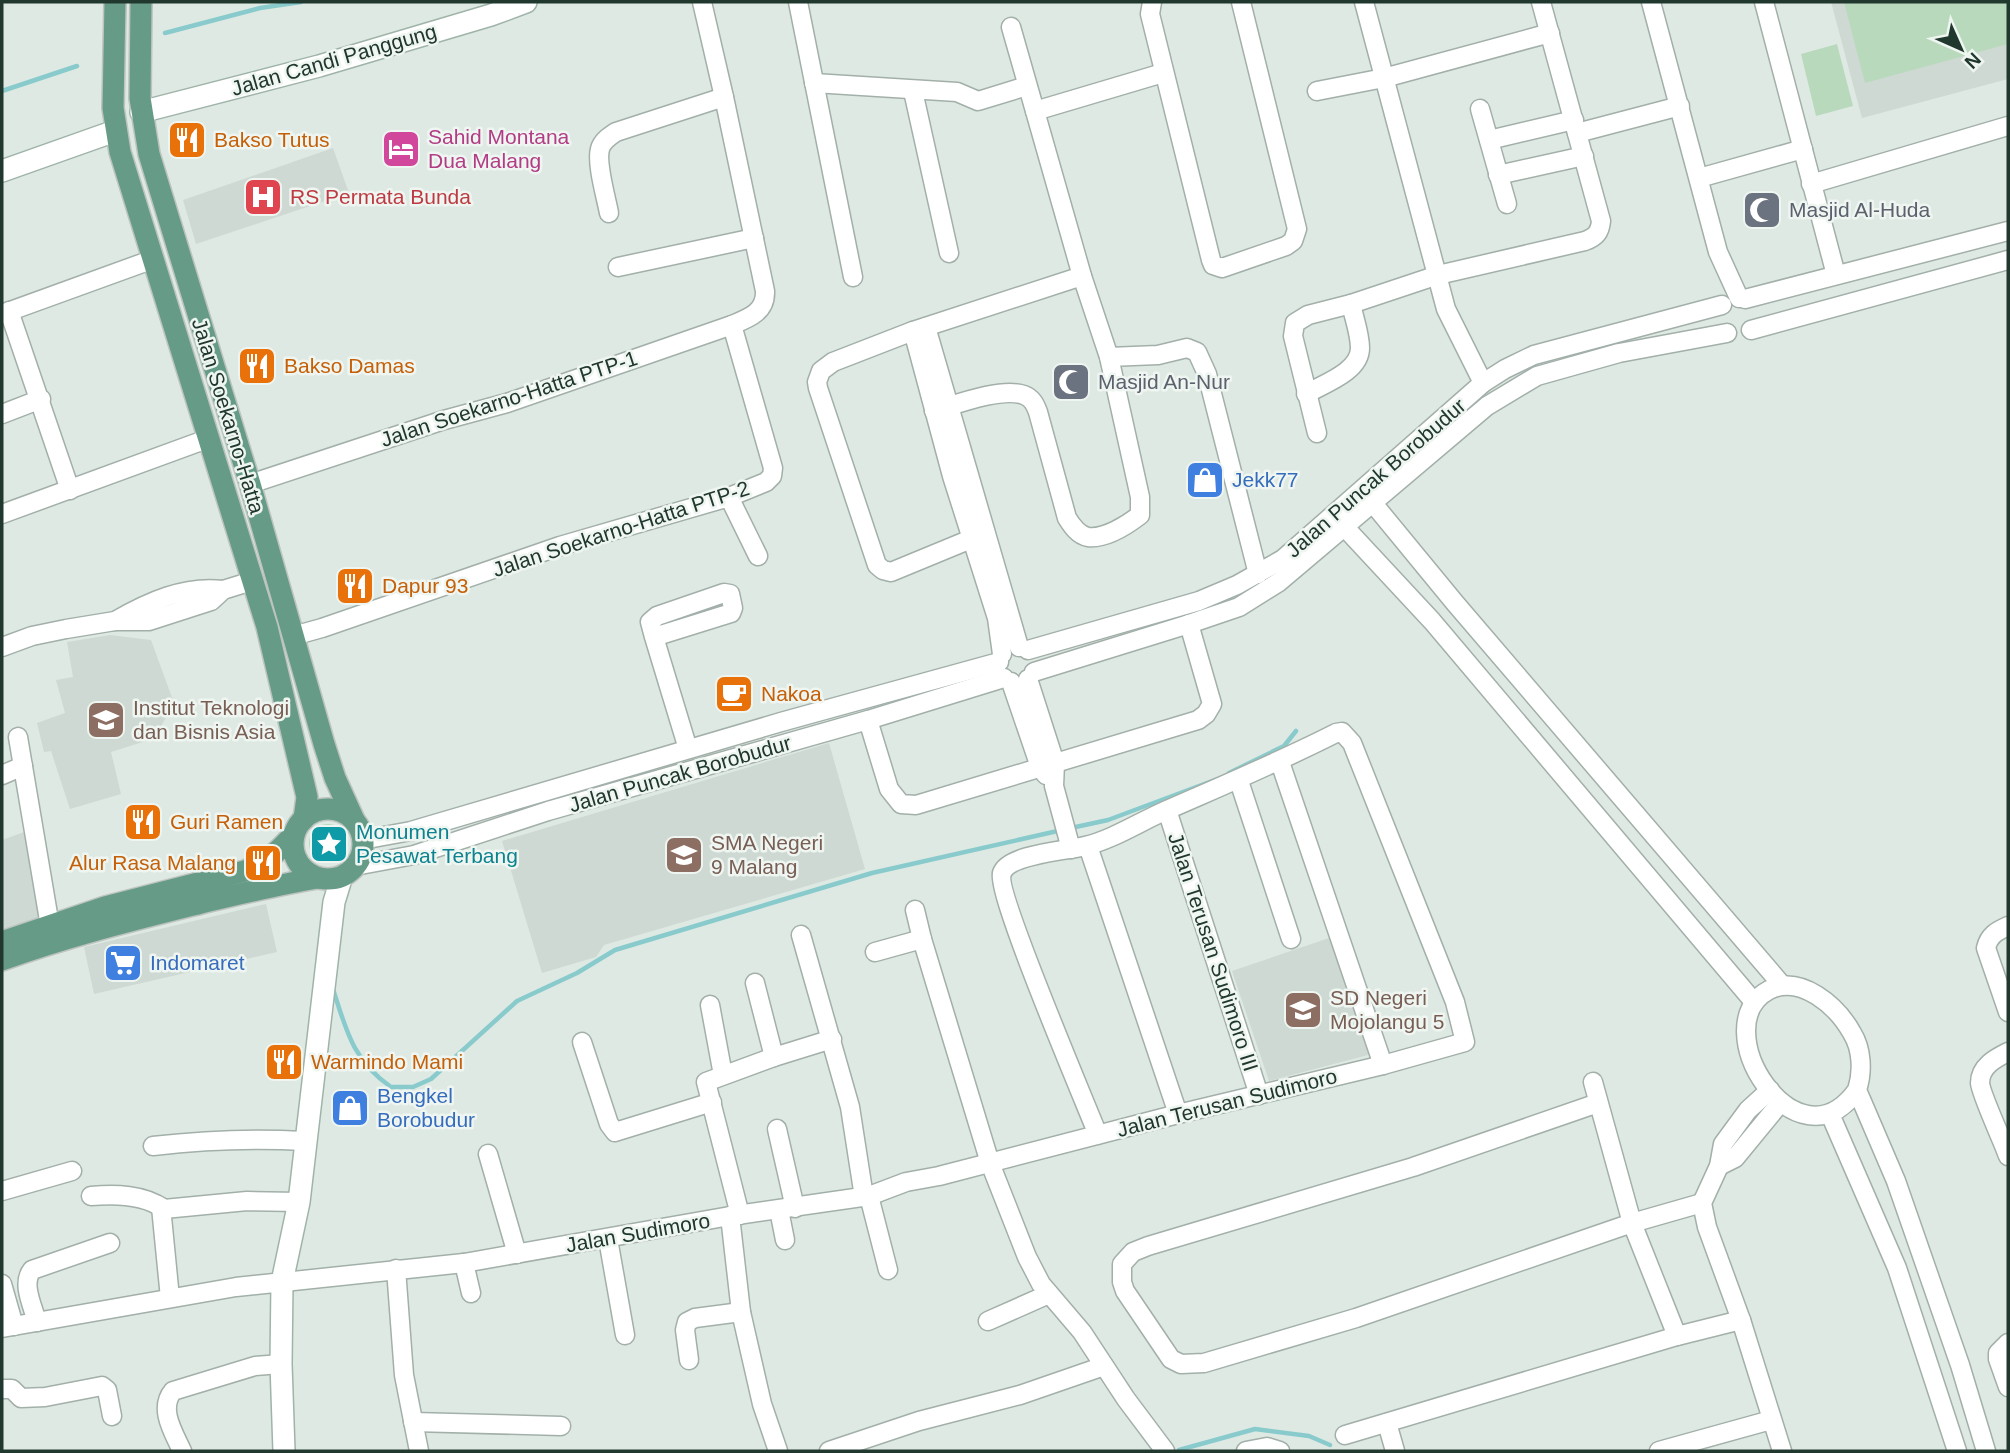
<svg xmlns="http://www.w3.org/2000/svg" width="2010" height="1453" font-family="Helvetica,sans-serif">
<rect width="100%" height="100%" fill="#dfe9e3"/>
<g fill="#cdd9d2">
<path d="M1831,2H2008V79L1862,118Z"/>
<path d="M333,148L349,193L196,244L183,200Z"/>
<path d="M110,635L151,640L174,703L160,728L149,740L111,752L121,794L70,809L51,751L44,752L37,723L65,713L56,680L73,677L67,642Z"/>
<path d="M829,743L865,869L604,945L596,957L542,973L502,841Z"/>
<path d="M27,831L41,920L2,934V840Z"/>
<path d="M266,904L277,952L94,994L84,947Z"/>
<path d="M1335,936L1372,1054L1269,1081L1232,971Z"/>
</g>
<g fill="#b9d9bd">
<path d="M1844,2H2008V44L1865,83Z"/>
<path d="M1837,44L1853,106L1816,116L1801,54Z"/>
<circle cx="328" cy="843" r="19"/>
</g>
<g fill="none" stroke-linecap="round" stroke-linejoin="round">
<g stroke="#89cbcc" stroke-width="4.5">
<path d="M165,33L260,8L301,2"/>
<path d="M2,91L77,66"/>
<path d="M1229,773L1284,746L1296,731"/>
<path d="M1071,828L1108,820L1215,780"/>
<path d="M332,986C346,1029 352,1060 391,1087H413L431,1079L517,1001L577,973L615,950L872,873L1062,830"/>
<path d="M1179,1450L1255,1429L1309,1436L1330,1445"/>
</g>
<defs>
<g id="street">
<path d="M798,2L853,277"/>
<path d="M1152,2L1150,14L1211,260L1213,265L1222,268L1286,246L1293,241L1297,229L1241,2"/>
<path d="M1364,2L1446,309L1483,383"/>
<path d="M1651,2L1718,252L1739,298"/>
<path d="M1764,2L1836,275"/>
<path d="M814,83L957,92L978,101L1027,86"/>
<path d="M913,91L949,253"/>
<path d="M1317,91L1384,78L1550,33"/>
<path d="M1480,109L1507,204"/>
<path d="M1035,111L1163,73"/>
<path d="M1577,133L1680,106"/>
<path d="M1489,140L1574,120"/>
<path d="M1498,175L1584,156"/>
<path d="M1699,178L1803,149"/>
<path d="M1811,184L2008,126"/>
<path d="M609,213C606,197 596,163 600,149C602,141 610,136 616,132L724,97"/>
<path d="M618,267L754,238"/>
<path d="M1745,299L2008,231"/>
<path d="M9,311L70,490"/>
<path d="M2,314L151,260"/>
<path d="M926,327L1019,647"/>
<path d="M1751,330L2008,260"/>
<path d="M913,331L952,476L997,618L1002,654"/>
<path d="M1109,357L1158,355L1187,348L1197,352L1207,374L1258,574"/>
<path d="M1306,394C1323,384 1360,372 1360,348C1360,334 1354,318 1351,304"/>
<path d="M934,411C957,404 1002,387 1024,395C1032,398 1035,404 1038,412L1067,518C1072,526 1078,535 1088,537C1105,539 1127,525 1140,515V497L1109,357L1082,276L1011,27"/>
<path d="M2,414L41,399"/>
<path d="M1317,433L1293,336L1295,323L1308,315L1351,304L1438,275L1585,241C1596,237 1600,232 1601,221L1541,2"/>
<path d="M250,484L444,420L507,403L732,325C749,318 766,312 765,291L724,97L702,2"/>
<path d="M1367,496L1455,603L1782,985"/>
<path d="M729,497L758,556"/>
<path d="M2,514L207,439"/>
<path d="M1338,520L1432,621L1754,1002"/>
<path d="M971,539L891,572L883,570L877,565L818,388L817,382L821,371L833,362L913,331L1082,276"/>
<path d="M115,621C148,602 185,585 223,590"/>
<path d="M293,636L322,628L560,546L729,497L766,482L772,476L773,468L732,325"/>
<path d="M654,637L731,613L733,608L730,594L724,593L657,616L650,622L654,637L688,749"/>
<path d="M2,647L32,636L66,629L115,621H149L211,601L223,590L252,581"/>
<path d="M1028,650L1199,601L1237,585L1283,559L1483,383L1505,369L1534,355L1722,305"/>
<path d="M1034,672L1189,624L1239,607L1279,582L1487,406L1537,376L1619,353L1727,333"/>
<path d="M1028,679L1055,763L1054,786L1071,849"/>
<path d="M1011,682L1040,767L1046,775"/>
<path d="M868,720L889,789L901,804L916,805L1198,720L1206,714L1212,704L1189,624"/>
<path d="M18,737L50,926"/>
<path d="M1280,762L1383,1065"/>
<path d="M2,775L23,766"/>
<path d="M1239,781L1291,939"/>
<path d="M1167,810L1259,1095"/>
<path d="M362,840L411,831L445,821L781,722L999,662"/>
<path d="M1088,846L1178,1114"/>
<path d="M355,866L414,855L548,811L868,720L1004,678"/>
<path d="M915,910L922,939L990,1163L1027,1257L1041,1284L1082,1332L1126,1399L1165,1451"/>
<path d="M2008,926C1997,931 1989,935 1986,948L2008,1012"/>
<path d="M801,935L850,1107L864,1197"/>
<path d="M875,952L922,939"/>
<path d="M755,983L774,1057"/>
<path d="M710,1005L723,1075"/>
<path d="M582,1042L609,1124L615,1132L712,1102"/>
<path d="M2008,1052C1996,1058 1980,1066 1980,1083C1981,1095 2003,1141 2008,1156"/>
<path d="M1593,1082L1632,1223L1677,1336"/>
<path d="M1770,1090L1748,1110L1723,1144L1719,1166L1702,1203L1707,1227L1741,1320L1782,1451"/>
<path d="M1857,1090C1797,1175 1702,1025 1769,990C1801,974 1837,1006 1852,1033C1862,1049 1863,1072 1857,1090L1896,1181L1960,1365L1986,1451"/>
<path d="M1598,1103L1413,1167L1148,1246L1133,1252L1122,1264V1282L1125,1291L1171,1359L1181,1364L1204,1363L1356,1318L1632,1223L1702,1203"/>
<path d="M1830,1114L1897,1268L1957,1451"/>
<path d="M777,1129L795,1208"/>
<path d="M153,1146C204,1140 253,1138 304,1141"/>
<path d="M488,1154L517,1254"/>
<path d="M1719,1166L1735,1158L1781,1102"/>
<path d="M2,1191L72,1171"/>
<path d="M91,1196C115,1194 144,1194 164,1209L247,1201L299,1202"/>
<path d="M869,1196L888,1270"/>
<path d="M161,1207L170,1298"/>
<path d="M779,1210L785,1240"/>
<path d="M740,1215L706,1082L774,1057L832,1039"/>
<path d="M730,1216L741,1312L762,1404L778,1451"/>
<path d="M608,1239L625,1335"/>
<path d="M464,1263L471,1293"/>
<path d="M396,1269L404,1375L419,1451"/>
<path d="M2,1284L14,1326"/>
<path d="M988,1321L1049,1294"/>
<path d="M37,1322C33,1306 21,1284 32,1270L110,1243"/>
<path d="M2,1328L236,1287L464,1263L730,1216L869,1196L906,1182L939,1176L1178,1114L1383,1065L1465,1042L1455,1002L1352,743L1342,732L1336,733C1281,761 1224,785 1167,810C1141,821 1112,840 1085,846C1066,851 1009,854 1002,873C995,891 1085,1102 1098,1135"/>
<path d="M2008,1343L1998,1353V1359L2008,1387"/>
<path d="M689,1360L685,1330L687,1322L695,1318L741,1312"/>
<path d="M2,1389H12L21,1398L45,1397L102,1386L107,1390L112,1416"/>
<path d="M413,1422L561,1426"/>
<path d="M1387,1423L1395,1451"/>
<path d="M1345,1435L1677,1336L1741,1320"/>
<path d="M182,1451C174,1433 158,1409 173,1391L255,1366L281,1364"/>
<path d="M829,1451L919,1421L1020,1395L1104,1366"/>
<path d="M1246,1451L1267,1447L1280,1451"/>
<path d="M1659,1451L1771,1420"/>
</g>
<g id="secondary">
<path d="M141,112L319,66L491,15L526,2"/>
<path d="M2,171L115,131"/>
<path d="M284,1451L281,1364L282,1282L299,1202L334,902L342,876"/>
</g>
<g id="primary">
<path d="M115,2L113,108L120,152L267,627L307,797L304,819"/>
<path d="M141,2L140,98L149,154L250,484L324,744L335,778L355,822"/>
<circle cx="328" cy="844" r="35"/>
<path d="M2,942L105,907L245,871C266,863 279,851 294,834"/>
<path d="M2,960C71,935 142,918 213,900C248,892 282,884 318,878"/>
</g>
</defs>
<use href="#street" stroke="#a2b0a9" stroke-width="21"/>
<use href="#secondary" stroke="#9fb4a9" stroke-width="24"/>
<use href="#primary" stroke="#bcc3c1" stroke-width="24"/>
<use href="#street" stroke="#fff" stroke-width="18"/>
<use href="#secondary" stroke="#fff" stroke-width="21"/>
<use href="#primary" stroke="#669c87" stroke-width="21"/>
</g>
<defs>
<symbol id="restaurant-square" viewBox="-11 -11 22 22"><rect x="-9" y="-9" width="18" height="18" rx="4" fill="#e8710a" stroke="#eff6f1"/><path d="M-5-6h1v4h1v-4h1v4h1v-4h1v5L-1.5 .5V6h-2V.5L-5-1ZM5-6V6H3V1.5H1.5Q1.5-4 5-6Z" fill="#fff"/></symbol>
<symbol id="hotel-square" viewBox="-11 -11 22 22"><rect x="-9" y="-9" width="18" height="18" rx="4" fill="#d1479c" stroke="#eff6f1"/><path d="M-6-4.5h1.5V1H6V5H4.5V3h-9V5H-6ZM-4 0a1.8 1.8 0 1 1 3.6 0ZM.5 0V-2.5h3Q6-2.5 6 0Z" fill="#fff"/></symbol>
<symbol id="hospital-square" viewBox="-11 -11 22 22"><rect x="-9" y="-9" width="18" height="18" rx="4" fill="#e0444e" stroke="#eff6f1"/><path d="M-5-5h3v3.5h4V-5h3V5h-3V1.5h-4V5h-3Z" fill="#fff"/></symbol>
<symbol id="mosque-square" viewBox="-11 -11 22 22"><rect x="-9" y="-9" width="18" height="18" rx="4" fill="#6b7280" stroke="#eff6f1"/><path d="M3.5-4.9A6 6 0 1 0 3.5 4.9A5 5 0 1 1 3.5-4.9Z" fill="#fff"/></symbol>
<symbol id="shop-square" viewBox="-11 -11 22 22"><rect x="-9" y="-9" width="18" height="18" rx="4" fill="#3f7fe0" stroke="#eff6f1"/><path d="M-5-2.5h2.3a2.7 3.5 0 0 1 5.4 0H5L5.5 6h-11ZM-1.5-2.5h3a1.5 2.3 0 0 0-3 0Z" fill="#fff"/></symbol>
<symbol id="cafe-square" viewBox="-11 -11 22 22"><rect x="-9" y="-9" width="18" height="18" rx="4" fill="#e8710a" stroke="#eff6f1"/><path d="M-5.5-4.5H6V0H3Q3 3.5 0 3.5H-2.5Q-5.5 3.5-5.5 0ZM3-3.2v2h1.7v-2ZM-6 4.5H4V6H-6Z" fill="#fff"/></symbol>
<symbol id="university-square" viewBox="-11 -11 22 22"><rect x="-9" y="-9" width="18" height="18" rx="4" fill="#8d6e63" stroke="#eff6f1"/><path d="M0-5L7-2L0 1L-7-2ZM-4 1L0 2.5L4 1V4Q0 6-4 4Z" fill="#fff"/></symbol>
<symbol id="sight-square" viewBox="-11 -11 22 22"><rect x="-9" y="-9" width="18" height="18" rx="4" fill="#0f9aa8" stroke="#eff6f1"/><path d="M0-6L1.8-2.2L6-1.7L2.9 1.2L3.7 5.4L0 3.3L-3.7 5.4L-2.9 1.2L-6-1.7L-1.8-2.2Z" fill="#fff"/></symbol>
<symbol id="school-square" viewBox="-11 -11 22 22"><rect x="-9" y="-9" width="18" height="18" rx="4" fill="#8d6e63" stroke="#eff6f1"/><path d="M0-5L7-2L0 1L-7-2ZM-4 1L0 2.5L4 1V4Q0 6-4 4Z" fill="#fff"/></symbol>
<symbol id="supermarket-square" viewBox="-11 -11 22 22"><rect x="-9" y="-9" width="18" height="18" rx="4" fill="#3f7fe0" stroke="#eff6f1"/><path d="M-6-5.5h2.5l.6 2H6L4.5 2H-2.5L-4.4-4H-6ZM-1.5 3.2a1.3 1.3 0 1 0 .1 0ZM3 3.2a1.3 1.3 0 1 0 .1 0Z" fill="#fff"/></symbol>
</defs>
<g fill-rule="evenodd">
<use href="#restaurant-square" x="165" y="118" width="44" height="44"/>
<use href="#hotel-square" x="379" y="127" width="44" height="44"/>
<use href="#hospital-square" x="241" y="175" width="44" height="44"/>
<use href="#mosque-square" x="1740" y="188" width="44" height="44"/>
<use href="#restaurant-square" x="235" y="344" width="44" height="44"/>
<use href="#mosque-square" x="1049" y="360" width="44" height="44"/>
<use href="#shop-square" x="1183" y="458" width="44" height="44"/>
<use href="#restaurant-square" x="333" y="564" width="44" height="44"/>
<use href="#cafe-square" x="712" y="672" width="44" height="44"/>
<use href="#university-square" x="84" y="698" width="44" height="44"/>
<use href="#restaurant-square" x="121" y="800" width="44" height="44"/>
<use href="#sight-square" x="307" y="822" width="44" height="44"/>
<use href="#school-square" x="662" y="833" width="44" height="44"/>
<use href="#restaurant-square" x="241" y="841" width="44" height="44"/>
<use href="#supermarket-square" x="101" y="941" width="44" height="44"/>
<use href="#school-square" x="1281" y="988" width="44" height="44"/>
<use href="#restaurant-square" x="262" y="1040" width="44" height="44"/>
<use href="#shop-square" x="328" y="1086" width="44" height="44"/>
</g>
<g text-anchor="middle" stroke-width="5" stroke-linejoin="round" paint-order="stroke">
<g font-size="21" fill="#21382f" stroke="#eff6f1">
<text transform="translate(334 60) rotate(-16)" y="7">Jalan Candi Panggung</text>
<text transform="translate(509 399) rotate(-18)" y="7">Jalan Soekarno-Hatta PTP-1</text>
<text transform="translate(228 416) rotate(73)" y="7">Jalan Soekarno-Hatta</text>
<text transform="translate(1376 478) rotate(-41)" y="7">Jalan Puncak Borobudur</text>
<text transform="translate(621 529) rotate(-18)" y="7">Jalan Soekarno-Hatta PTP-2</text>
<text transform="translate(680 774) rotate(-16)" y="7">Jalan Puncak Borobudur</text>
<text transform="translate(1213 952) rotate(72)" y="7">Jalan Terusan Sudimoro III</text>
<text transform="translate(1227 1103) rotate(-14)" y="7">Jalan Terusan Sudimoro</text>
<text transform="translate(638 1233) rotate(-10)" y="7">Jalan Sudimoro</text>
</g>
<g font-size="21" fill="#b23c85" stroke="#eff6f1" text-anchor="start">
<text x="428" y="144">Sahid Montana<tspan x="428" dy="24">Dua Malang</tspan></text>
</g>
<g font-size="21" fill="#c56008" stroke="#eff6f1" text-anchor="start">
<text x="214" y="147">Bakso Tutus</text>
<text x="284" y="373">Bakso Damas</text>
<text x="382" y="593">Dapur 93</text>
<text x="761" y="701">Nakoa</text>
<text x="170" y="829">Guri Ramen</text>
<text x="236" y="870" text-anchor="end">Alur Rasa Malang</text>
<text x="311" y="1069">Warmindo Mami</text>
</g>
<g font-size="21" fill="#be3a42" stroke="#eff6f1" text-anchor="start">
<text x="290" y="204">RS Permata Bunda</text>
</g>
<g font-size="21" fill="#5b616d" stroke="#eff6f1" text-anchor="start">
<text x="1789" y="217">Masjid Al-Huda</text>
<text x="1098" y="389">Masjid An-Nur</text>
</g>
<g font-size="21" fill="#366cbe" stroke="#eff6f1" text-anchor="start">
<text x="1232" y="487">Jekk77</text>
<text x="150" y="970">Indomaret</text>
<text x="377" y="1103">Bengkel<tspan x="377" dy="24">Borobudur</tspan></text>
</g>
<g font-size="21" fill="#785e54" stroke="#eff6f1" text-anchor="start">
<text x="133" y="715">Institut Teknologi<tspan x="133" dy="24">dan Bisnis Asia</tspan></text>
<text x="711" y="850">SMA Negeri<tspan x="711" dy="24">9 Malang</tspan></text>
<text x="1330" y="1005">SD Negeri<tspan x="1330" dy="24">Mojolangu 5</tspan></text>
</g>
<g font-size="21" fill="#0d838f" stroke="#eff6f1" text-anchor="start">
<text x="356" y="839">Monumen<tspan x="356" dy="24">Pesawat Terbang</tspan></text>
</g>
</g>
<rect width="2010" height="1453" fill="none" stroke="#21382f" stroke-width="7"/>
<g transform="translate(1961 49) rotate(135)" stroke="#eff6f1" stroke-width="5" paint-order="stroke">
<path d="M0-5L12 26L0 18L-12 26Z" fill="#21382f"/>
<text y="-10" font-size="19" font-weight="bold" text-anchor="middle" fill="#21382f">N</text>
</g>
</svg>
